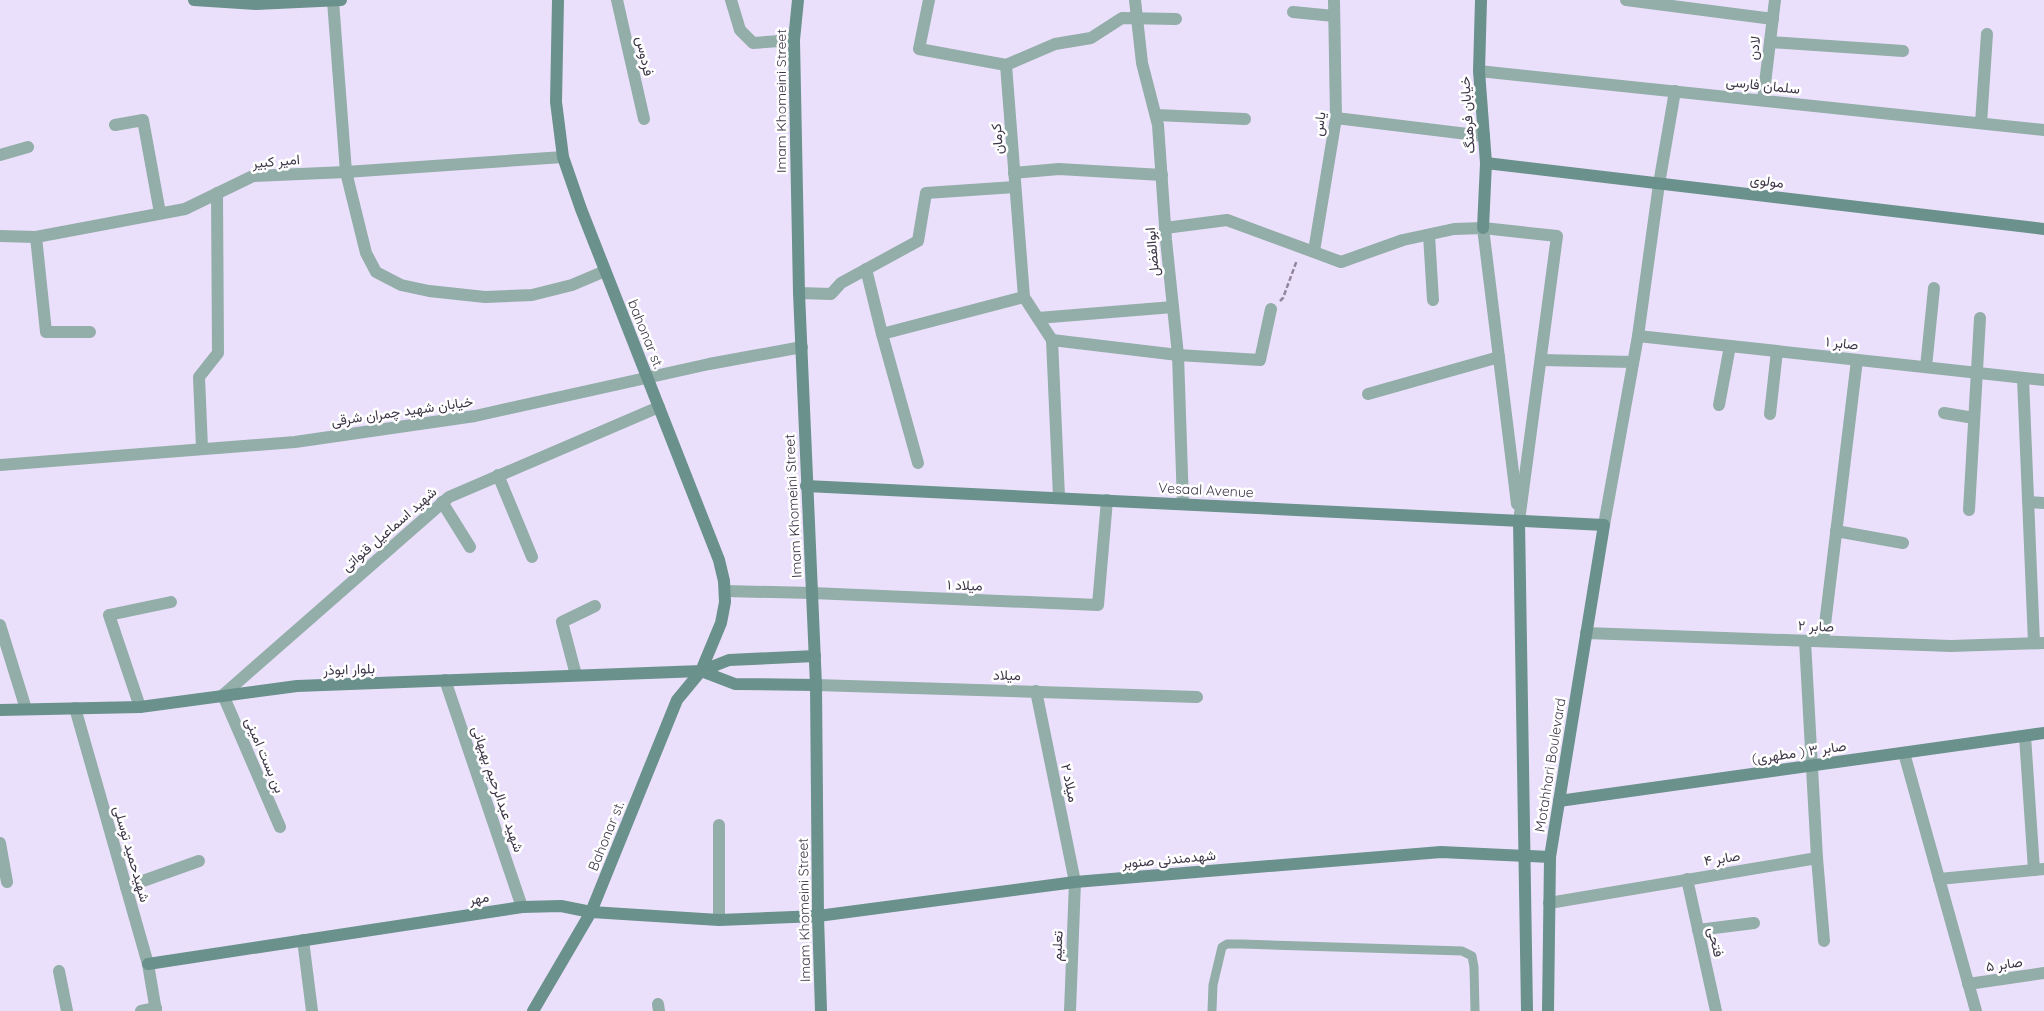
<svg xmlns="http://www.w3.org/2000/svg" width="2044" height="1011" font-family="Quicksand,Vazirmatn,sans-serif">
<rect width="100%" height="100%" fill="#ebe0fc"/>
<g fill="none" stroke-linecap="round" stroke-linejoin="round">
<path stroke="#91879e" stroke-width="2.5" stroke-dasharray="5 2.5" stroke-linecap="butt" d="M1280,301L1283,298L1297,260"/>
<path stroke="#93ada8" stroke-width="9" d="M1212,1011L1213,985L1222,947L1227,944H1242L1462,951L1472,956L1474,967L1475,1011"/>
<g stroke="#93ada8" stroke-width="12">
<path d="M617,0L644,119"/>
<path d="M731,0L740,30L753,43L794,40"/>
<path d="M929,0L919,49L1006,65L1024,297L1052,340"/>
<path d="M1135,0L1142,63L1158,125L1166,240L1178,355L1183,504"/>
<path d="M1626,0L1773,19"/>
<path d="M333,1L346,172L366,253L376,272L401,285L429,291L485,297L532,295L572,285L605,271"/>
<path d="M1293,12L1334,16"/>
<path d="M1770,42L1903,51"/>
<path d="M1006,65L1055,44L1091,38L1122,18L1176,19"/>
<path d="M1479,71L2044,130"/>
<path d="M1763,100L1775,0"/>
<path d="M1156,115L1245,119"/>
<path d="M1336,118L1484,136"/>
<path d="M1981,123L1987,34"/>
<path d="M115,125L143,120L160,213"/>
<path d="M0,155L28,147"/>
<path d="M1014,173L1059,169L1162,175"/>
<path d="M1165,228L1227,220L1341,262L1403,240L1454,229L1483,228L1557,236L1519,521"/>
<path d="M1483,228L1517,504"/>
<path d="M1429,235L1433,300"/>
<path d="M0,236L36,237L185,209L253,176L346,172L563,157"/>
<path d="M36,237L46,332H90"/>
<path d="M1314,251L1336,118L1334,0"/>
<path d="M866,269L882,334L1024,297"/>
<path d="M799,293L831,294L841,283L918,241L926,193L1015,187"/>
<path d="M1038,318L1173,307"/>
<path d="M882,334L918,463"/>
<path d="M1638,336L2044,380"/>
<path d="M1052,340L1178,355L1260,360L1271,309"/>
<path d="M1052,340L1059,497"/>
<path d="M1541,360L1633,362"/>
<path d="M1926,367L1934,288"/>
<path d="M2023,378L2034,643"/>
<path d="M1368,394L1499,357"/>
<path d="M1719,405L1730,346"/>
<path d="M1944,413L1974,418"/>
<path d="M1770,414L1777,351"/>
<path d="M202,448L199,377L218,353L217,193"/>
<path d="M0,465L295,442L475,416L709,364L802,347"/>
<path d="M498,475L532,557"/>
<path d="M442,502L470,547"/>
<path d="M2029,502L2044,503"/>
<path d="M1969,510L1980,318"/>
<path d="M1604,525L1638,336L1659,184L1675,91"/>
<path d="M1836,531L1903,543"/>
<path d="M725,591L812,593L1098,605L1107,500"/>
<path d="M0,625L26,709"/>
<path d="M1586,633L1951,646L2044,643"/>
<path d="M1805,641L1817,858"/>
<path d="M1823,641L1857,360"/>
<path d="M576,675L562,622L595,606"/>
<path d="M445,680L522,907"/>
<path d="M816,685L1197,697"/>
<path d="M1036,691L1075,882L1070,1011"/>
<path d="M140,707L109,615L171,602"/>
<path d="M75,708L148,964L156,1011"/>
<path d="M2025,736L2034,870"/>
<path d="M1904,753L1976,1011"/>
<path d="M280,827L223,695L449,497L659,407"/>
<path d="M0,843L7,882"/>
<path d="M1687,879L1716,1011"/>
<path d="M1939,879L2044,869"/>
<path d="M126,887L199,861"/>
<path d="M1549,903L1817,858L1824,941"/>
<path d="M719,920V825"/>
<path d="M1698,930L1754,923"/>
<path d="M303,940L312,1011"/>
<path d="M59,971L67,1011"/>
<path d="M1968,984L2044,973"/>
<path d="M658,1004L659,1011"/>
<path d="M141,1011L156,1008"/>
</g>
<g stroke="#6a918b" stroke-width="12">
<path d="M194,0L256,4L341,0"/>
<path d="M798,0L794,40L799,293L816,685L818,916L821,1011"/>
<path d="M1481,0L1479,71L1486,163L1483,228"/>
<path d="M1486,163L2044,229"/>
<path d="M806,486L1604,525L1550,857L1548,1011"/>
<path d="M1519,521L1527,1011"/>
<path d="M701,671L735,684L816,685"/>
<path d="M0,710L140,707L297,686L701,671L729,660L815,656"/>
<path d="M1559,801L2044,733"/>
<path d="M148,964L522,907L561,906L591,912L719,920L818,916L1075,882L1441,852L1550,857"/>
<path d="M533,1011L591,912L677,700L701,671L721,623L725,602L724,581L719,560L581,209L563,157L556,102L558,0"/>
</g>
</g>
<g text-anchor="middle" stroke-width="5" stroke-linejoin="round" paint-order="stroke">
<g font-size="14" fill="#3e3648" stroke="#fff">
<text transform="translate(1754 48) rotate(-83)" y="5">لادن</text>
<text transform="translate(645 56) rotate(78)" y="5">فردوس</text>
<text transform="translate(1763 85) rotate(6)" y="5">سلمان فارسی</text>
<text transform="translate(781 101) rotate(-90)" y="5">Imam Khomeini Street</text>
<text transform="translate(1467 115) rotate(-94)" y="5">خیابان فرهنگ</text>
<text transform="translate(1319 124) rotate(-83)" y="5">یاس</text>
<text transform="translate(997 139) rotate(-95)" y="5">کرمان</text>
<text transform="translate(276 161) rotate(-5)" y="5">امیر کبیر</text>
<text transform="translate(1767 181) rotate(7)" y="5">مولوی</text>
<text transform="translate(1152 252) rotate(-95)" y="5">ابوالفضل</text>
<text transform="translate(646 334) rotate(68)" y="5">bahonar st.</text>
<text transform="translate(1842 343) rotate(6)" y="5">صابر ۱</text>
<text transform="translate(402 411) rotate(-8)" y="5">خیابان شهید چمران شرقی</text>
<text transform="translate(1206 490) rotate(3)" y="5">Vesaal Avenue</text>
<text transform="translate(793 506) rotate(-93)" y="5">Imam Khomeini Street</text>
<text transform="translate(389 529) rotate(-41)" y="5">شهید اسماعیل قنواتی</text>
<text transform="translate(965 585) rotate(2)" y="5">میلاد ۱</text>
<text transform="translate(1816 626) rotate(2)" y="5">صابر ۲</text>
<text transform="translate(349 669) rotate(-2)" y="5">بلوار ابوذر</text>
<text transform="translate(1007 675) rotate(1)" y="5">میلاد</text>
<text transform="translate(1799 752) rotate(-8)" y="5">صابر ۳ ( مطهری)</text>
<text transform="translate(265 755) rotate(67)" y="5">بن بست امینی</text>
<text transform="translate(1550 765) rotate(-81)" y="5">Motahhari Boulevard</text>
<text transform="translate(1070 783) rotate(78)" y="5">میلاد ۲</text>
<text transform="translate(498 789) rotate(71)" y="5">شهید عبدالرحیم بهبهانی</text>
<text transform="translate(606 836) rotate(-68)" y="5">Bahonar st.</text>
<text transform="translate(132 854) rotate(74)" y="5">شهیدحمید توسلی</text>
<text transform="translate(1722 858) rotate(-9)" y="5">صابر ۴</text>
<text transform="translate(1169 859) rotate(-5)" y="5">شهدمندنی صنوبر</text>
<text transform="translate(479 898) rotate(-9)" y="5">مهر</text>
<text transform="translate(804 910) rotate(-91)" y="5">Imam Khomeini Street</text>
<text transform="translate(1716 942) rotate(77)" y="5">فتحی</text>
<text transform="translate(1057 946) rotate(-88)" y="5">تعلیم</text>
<text transform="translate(2004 964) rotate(-8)" y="5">صابر ۵</text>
</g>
</g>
</svg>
